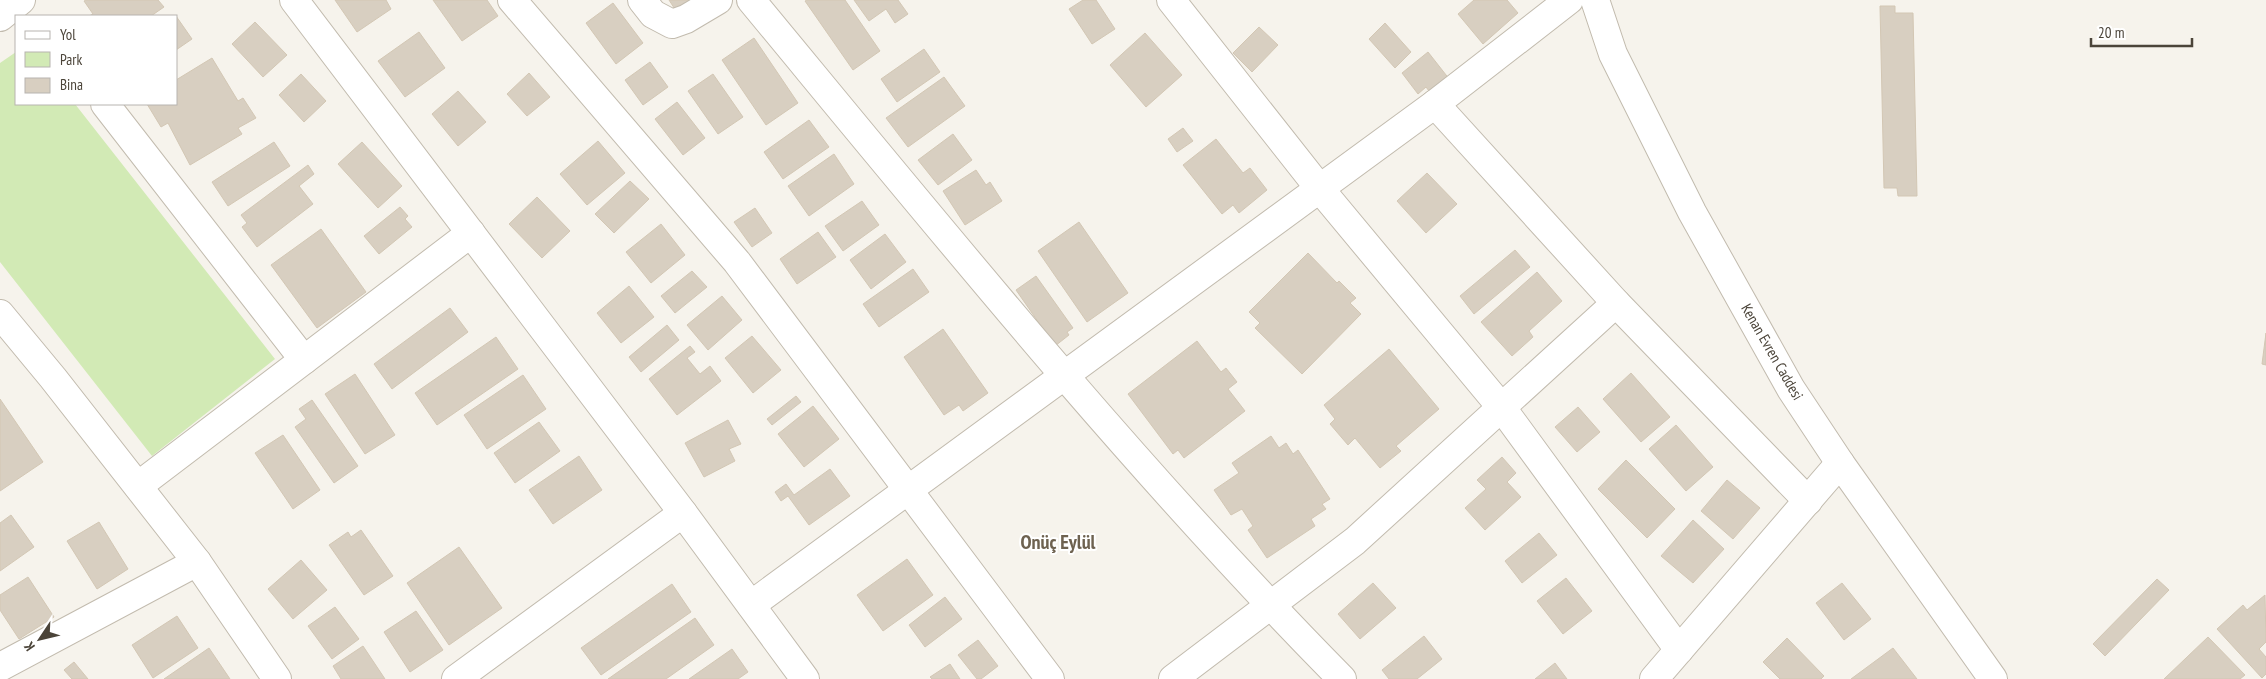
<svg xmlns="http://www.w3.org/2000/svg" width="2266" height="679" font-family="'PT Sans Narrow',sans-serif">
<rect width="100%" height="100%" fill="#f6f3ec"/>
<path fill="#d2eab5" d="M16,52V104H75L275,359L152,456L0,262V63Z"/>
<g fill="#d8cfc1" stroke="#d3c7b4">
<path d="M86,0H158L164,7L151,16H89L93,14L84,1Z"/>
<path d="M335,0H386L391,9L357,32Z"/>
<path d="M433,0H487L498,16L462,41Z"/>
<path d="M669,0H695L680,17Z"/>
<path d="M807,0H845L880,51L853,70L805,1Z"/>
<path d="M854,0H898L908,14L895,23L886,9L869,21Z"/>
<path d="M1083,0H1096L1115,29L1092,44L1069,9Z"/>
<path d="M1474,0H1507L1518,13L1483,44L1458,14Z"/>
<path d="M613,3L643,43L616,64L586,23Z"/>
<path d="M1880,6H1895V13H1913L1917,196H1898L1897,188H1884Z"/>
<path d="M176,16L192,39L176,50Z"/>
<path d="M255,22L287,55L263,77L232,44Z"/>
<path d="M1385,23L1411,52L1395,68L1369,39Z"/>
<path d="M1259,27L1278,45L1252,72L1233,53Z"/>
<path d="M419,32L445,68L405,97L378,61Z"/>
<path d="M1145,33L1182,75L1146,107L1110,65Z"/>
<path d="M754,38L798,103L766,125L722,60Z"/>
<path d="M924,49L940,72L897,102L881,79Z"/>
<path d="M1428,52L1450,80L1432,95L1426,87L1418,94L1402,73Z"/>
<path d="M212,58L238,101L243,98L256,118L238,128L242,134L190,165L168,123L161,127L147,104H176V80Z"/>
<path d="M650,62L668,87L643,105L625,80Z"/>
<path d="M529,73L550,97L527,116L507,94Z"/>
<path d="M301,74L326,101L304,122L279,95Z"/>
<path d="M713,74L743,117L718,134L688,91Z"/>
<path d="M944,77L965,106L908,147L886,118Z"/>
<path d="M458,91L486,122L458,146L432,114Z"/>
<path d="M677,102L705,138L683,155L655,119Z"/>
<path d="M809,120L829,147L783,179L764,152Z"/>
<path d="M1183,128L1193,141L1177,152L1168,139Z"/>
<path d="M953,134L972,160L938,185L918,160Z"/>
<path d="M1216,139L1243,173L1250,168L1267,190L1239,213L1233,205L1222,214L1183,165Z"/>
<path d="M598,141L625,173L587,205L560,174Z"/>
<path d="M274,142L290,166L228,206L212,182Z"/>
<path d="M362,142L402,186L378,208L338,164Z"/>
<path d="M834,154L854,184L809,216L788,186Z"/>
<path d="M308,165L314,174L299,186L313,204L257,247L242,227L247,223L241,215Z"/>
<path d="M976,170L986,185L990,182L1002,201L965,225L943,191Z"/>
<path d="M1427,173L1457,204L1426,233L1397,201Z"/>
<path d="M630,181L649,199L614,233L595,214Z"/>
<path d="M537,197L570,231L542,258L509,224Z"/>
<path d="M862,201L879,225L843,251L825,226Z"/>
<path d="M400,207L408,216L405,219L412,227L379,254L364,236Z"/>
<path d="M755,208L772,233L752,247L734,222Z"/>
<path d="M1079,222L1128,293L1087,322L1038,251Z"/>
<path d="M661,224L685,255L651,283L626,252Z"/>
<path d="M321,229L366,292L317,328L271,265Z"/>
<path d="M818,232L836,257L797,284L780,259Z"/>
<path d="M885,234L906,262L871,289L850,260Z"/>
<path d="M1515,250L1530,267L1474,314L1460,296Z"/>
<path d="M1308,253L1337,283L1339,281L1356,298L1350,303L1361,314L1302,374L1255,328L1260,323L1249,312Z"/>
<path d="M913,269L929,292L879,327L863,304Z"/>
<path d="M692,271L707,287L675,313L661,296Z"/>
<path d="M1537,272L1562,301L1529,331L1533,337L1512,356L1481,322Z"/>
<path d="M1036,276L1073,328L1067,332L1069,335L1055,346L1016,290Z"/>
<path d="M629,286L654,317L621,343L597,313Z"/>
<path d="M722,296L742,320L708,350L687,325Z"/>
<path d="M450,308L468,332L392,389L374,364Z"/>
<path d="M667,325L679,340L641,372L629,357Z"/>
<path d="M943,329L988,393L963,411L959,405L944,415L904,357Z"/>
<path d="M2266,333V365L2262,364Z"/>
<path d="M752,336L781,370L753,393L725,358Z"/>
<path d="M496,337L518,369L437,425L415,393Z"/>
<path d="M1197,341L1221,372L1226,368L1237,382L1228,389L1245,411L1184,458L1178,450L1173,454L1128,394Z"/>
<path d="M690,346L695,352L687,358L700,374L710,366L721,381L677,415L649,379Z"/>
<path d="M1389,349L1439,409L1396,446L1401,451L1380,468L1355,438L1348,445L1330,424L1335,419L1324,405Z"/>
<path d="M1631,373L1670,417L1641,442L1603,399Z"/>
<path d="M355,374L395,435L365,454L325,394Z"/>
<path d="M523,375L546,409L487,449L464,415Z"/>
<path d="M796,396L801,402L772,425L767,419Z"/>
<path d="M0,399L43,462L0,491Z"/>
<path d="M312,400L358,466L334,483L295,427L306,419L299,409Z"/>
<path d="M813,406L839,439L804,467L778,434Z"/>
<path d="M1578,407L1600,432L1577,452L1555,427Z"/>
<path d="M728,420L741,444L729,449L735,461L704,477L685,443Z"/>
<path d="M539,422L560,451L515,483L494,453Z"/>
<path d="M1676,425L1713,467L1686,491L1649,449Z"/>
<path d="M283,435L320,490L293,509L255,453Z"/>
<path d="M1271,436L1279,448L1286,443L1293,454L1298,450L1330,499L1322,504L1326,509L1311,519L1315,526L1267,558L1248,530L1253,526L1242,509L1231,515L1214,490L1239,473L1232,463Z"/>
<path d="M579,456L602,490L553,524L529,490Z"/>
<path d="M1502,457L1516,473L1507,482L1521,497L1485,530L1465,508L1486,489L1477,480Z"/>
<path d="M1626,460L1675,509L1647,538L1598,489Z"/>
<path d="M830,469L850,496L809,525L788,496L781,501L775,492L786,484L794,495Z"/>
<path d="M1727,480L1760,508L1733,539L1701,511Z"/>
<path d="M11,515L34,547L0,571V523Z"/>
<path d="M1693,520L1724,549L1693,583L1661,556Z"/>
<path d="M99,522L128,569L97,589L67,541Z"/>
<path d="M361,530L393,576L364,595L329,545L348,532L351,537Z"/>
<path d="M1539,533L1557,555L1522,583L1505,561Z"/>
<path d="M459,547L502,608L449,645L407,583Z"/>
<path d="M907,559L933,595L883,631L857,595Z"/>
<path d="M301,560L327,590L293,619L268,589Z"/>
<path d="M28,577L54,617L19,639L0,610V595Z"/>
<path d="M1566,578L1592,611L1563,634L1537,601Z"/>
<path d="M2157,579L2169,590L2105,656L2093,644Z"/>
<path d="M1373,583L1396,608L1360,639L1338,614Z"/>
<path d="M1842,583L1871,619L1844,640L1816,603Z"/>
<path d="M672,584L691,612L601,675L581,648Z"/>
<path d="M2265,595L2266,642L2259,649L2266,657V674L2262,678L2217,629L2243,605L2247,610Z"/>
<path d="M945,597L962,619L925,647L909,625Z"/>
<path d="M335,607L359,639L332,659L308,626Z"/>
<path d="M416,611L443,650L410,672L384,632Z"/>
<path d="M177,616L198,648L153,678L132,645Z"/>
<path d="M695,618L714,645L666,679H608Z"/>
<path d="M1424,636L1442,659L1417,679H1389L1382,670Z"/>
<path d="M2208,637L2245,675L2240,679H2164Z"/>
<path d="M1787,638L1824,676L1821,679H1780L1763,662Z"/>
<path d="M978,640L998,666L981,679H977L958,655Z"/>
<path d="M363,646L385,679H341L333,666Z"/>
<path d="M209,648L230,679H164Z"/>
<path d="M1893,648L1917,679H1851Z"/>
<path d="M732,649L748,672L738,679H689Z"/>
<path d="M74,662L88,679H72L64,670Z"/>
<path d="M1555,663L1567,679H1535Z"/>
<path d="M950,664L960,679H932L930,677Z"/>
</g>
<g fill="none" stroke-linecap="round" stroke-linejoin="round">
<defs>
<g id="minor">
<path d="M294,0L683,513L805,679"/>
<path d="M512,0L737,262L1050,679"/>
<path d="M642,0L653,14L672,24L686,19L718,0"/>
<path d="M751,0C942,231 1131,465 1342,679"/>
<path d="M1171,0L1320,189L1502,408L1679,650"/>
<path d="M0,17L21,0"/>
<path d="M105,104L304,360"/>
<path d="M1435,104L1616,303L1808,501"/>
<path d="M0,314L53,378L197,562L277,679"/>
<path d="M138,486L471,233"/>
<path d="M751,605L1435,104L1569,0"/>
<path d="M0,667L197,562"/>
<path d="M456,679L683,513"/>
<path d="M1173,679L1355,541L1616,303"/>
<path d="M1654,679L1840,463"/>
</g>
<path id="tertiary" d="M1595,0L1613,54L1692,212L1791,389L1840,463L1993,679"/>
</defs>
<use href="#minor" stroke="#c2bbae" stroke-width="30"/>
<use href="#tertiary" stroke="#c2bbae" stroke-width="30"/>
<use href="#minor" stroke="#fff" stroke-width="28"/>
<use href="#tertiary" stroke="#fff" stroke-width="28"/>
</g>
<g text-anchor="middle" stroke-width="4" stroke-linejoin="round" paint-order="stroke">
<g font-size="15" fill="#4b4439" stroke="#fff">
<text transform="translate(1772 352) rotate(60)" y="5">Kenan Evren Caddesi</text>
</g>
<g font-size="20" font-weight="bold" fill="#6e6250" stroke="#fff">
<text x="1058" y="549">Onüç Eylül</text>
</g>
</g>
<rect x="15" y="15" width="162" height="90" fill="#ffffff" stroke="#b7b4b0"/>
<rect x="25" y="31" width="25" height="8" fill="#ffffff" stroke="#b7b4b0"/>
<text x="60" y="40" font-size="15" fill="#4b4439">Yol</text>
<rect x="25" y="52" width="25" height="15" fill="#d2eab5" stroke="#b7b4b0"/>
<text x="60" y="65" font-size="15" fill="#4b4439">Park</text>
<rect x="25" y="78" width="25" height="15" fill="#d8cfc1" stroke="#b7b4b0"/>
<text x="60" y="90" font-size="15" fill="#4b4439">Bina</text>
<g transform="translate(40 639) rotate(235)" stroke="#ffffff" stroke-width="4" paint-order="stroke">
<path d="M0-4L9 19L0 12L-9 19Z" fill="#4b4439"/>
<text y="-8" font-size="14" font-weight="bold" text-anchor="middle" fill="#4b4439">K</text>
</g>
<path d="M2091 38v8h101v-8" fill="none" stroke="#4b4439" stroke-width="2.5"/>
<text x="2098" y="38" font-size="15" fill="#4b4439" stroke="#ffffff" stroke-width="4" paint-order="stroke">20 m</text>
</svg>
